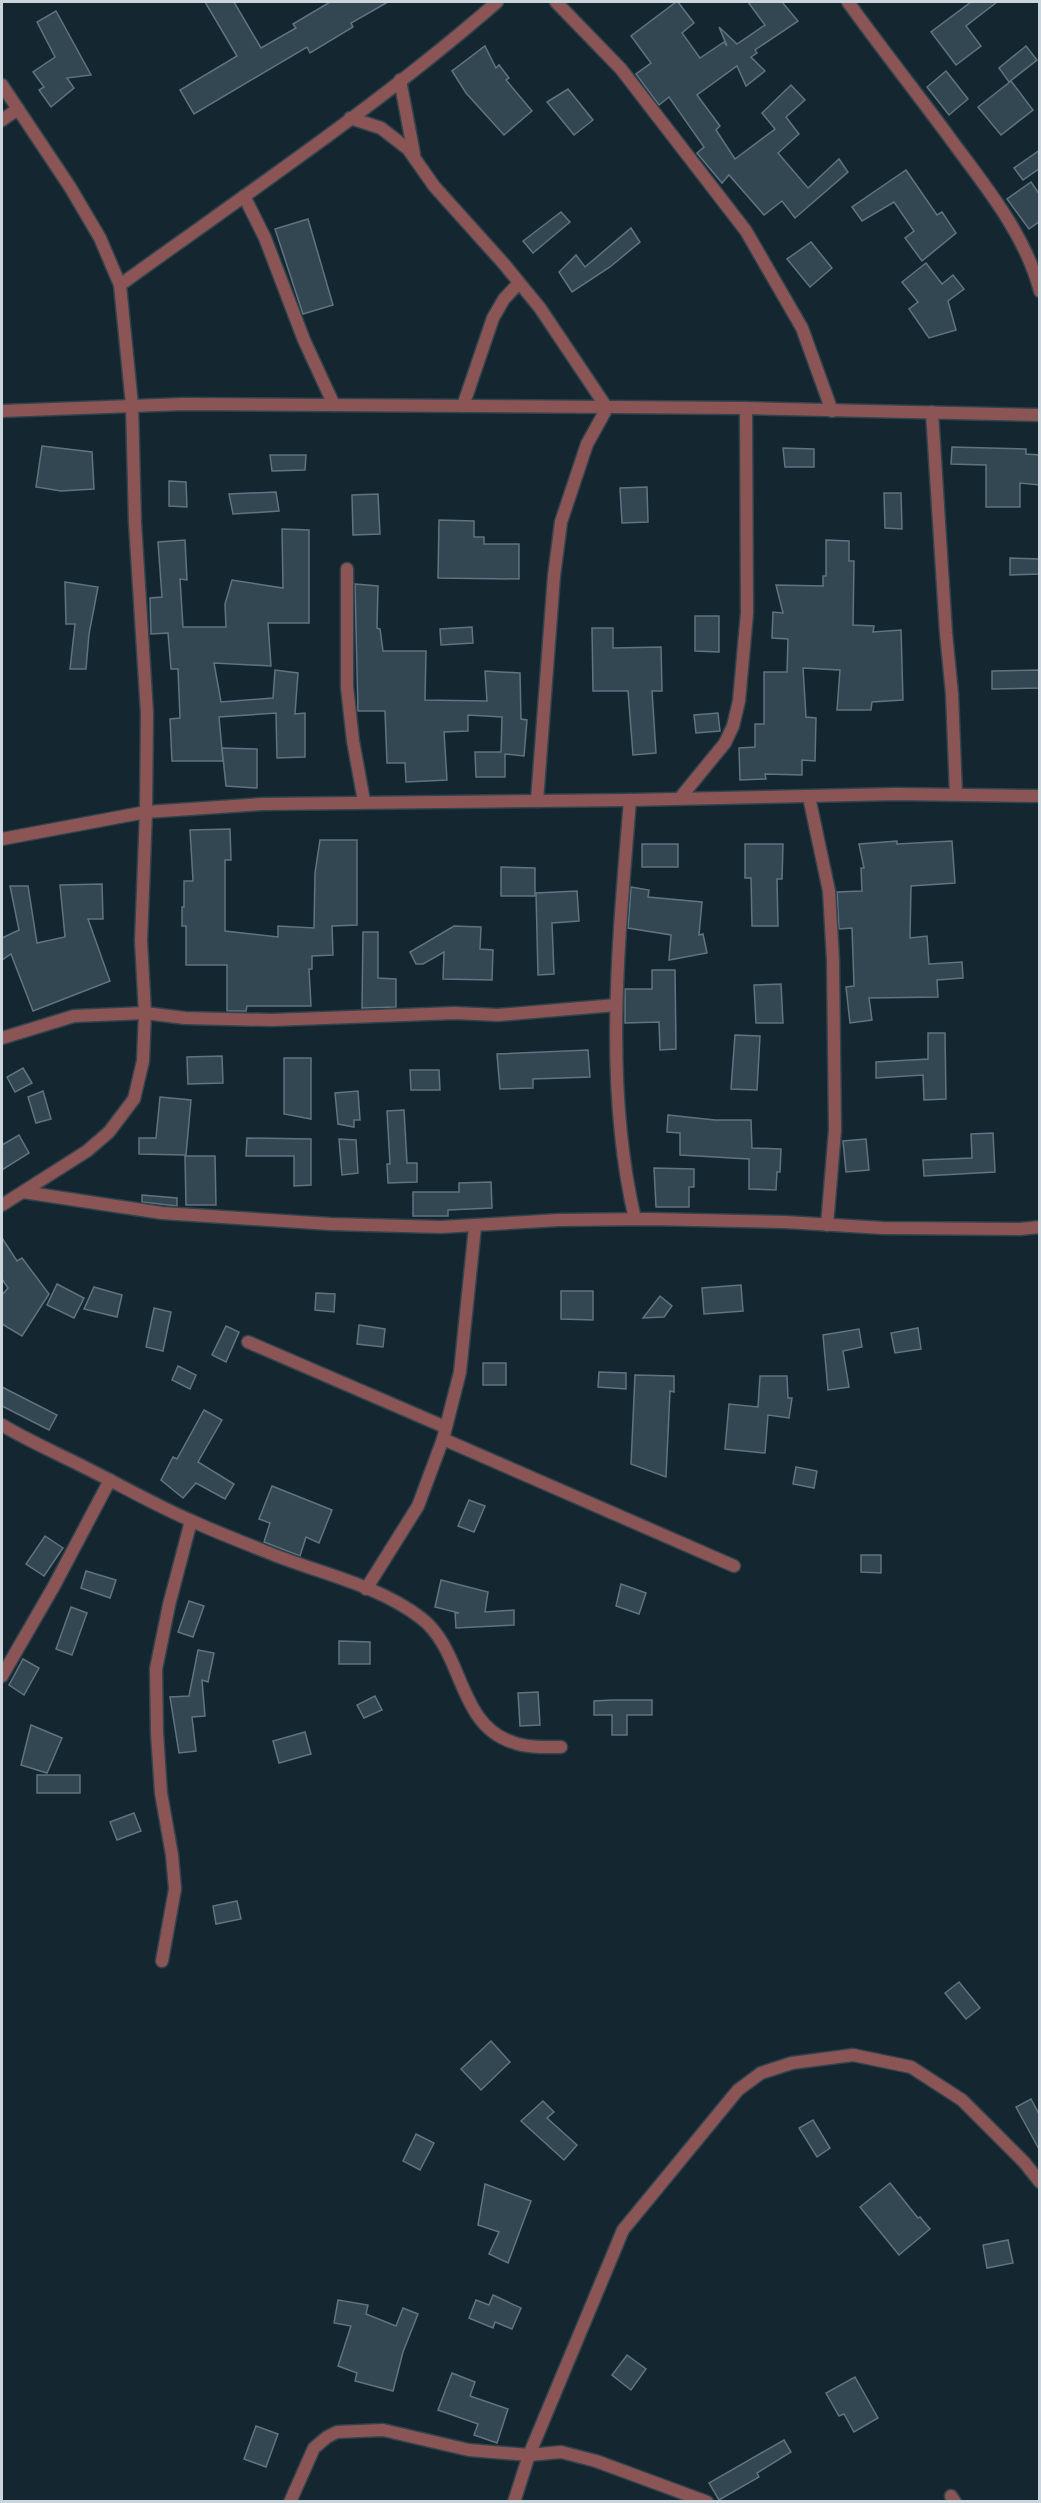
<svg xmlns="http://www.w3.org/2000/svg" width="1041" height="2503" font-family="'Nunito Sans',sans-serif">
<rect width="100%" height="100%" fill="#142731"/>
<g fill="#334752" stroke="#5f7480" stroke-width="1.5">
<path d="M205,2H234L261,48L296,28L293,24L330,2H388L351,23L353,27L310,53L307,47L194,114L180,90L237,56Z"/>
<path d="M676,2H678L694,23L682,33L700,58L724,42L727,46L719,27L737,44L765,25L748,2H782L798,21L755,50L757,53L751,57L765,71L746,86L737,66L697,95L720,126L716,130L735,159L775,129L762,113L791,85L805,100L786,117L799,134L778,153L808,188L839,159L848,172L795,218L782,201L764,215L729,175L722,183L697,153L704,147L669,97L659,105L636,74L651,63L631,36Z"/>
<path d="M971,2H997L966,26L981,46L956,65L931,32Z"/>
<path d="M56,11L91,75L67,78L74,88L51,107L39,90L44,87L33,72L55,57L37,22Z"/>
<path d="M485,46L496,68L499,65L509,78L506,80L532,111L504,135L466,93L452,71Z"/>
<path d="M1026,46L1037,60L1009,82L999,68Z"/>
<path d="M946,71L968,99L949,115L927,87Z"/>
<path d="M1011,81L1033,110L1001,135L978,107Z"/>
<path d="M568,89L593,120L574,135L547,102Z"/>
<path d="M1040,150V168L1023,180L1014,168Z"/>
<path d="M906,170L937,215L942,212L956,233L922,261L905,238L914,231L894,202L862,221L852,207Z"/>
<path d="M1031,182L1040,195V221L1029,229L1007,199Z"/>
<path d="M561,212L570,222L533,253L523,241Z"/>
<path d="M308,219L333,305L303,314L275,229Z"/>
<path d="M631,228L640,242L610,267L572,292L559,272L576,255L585,267Z"/>
<path d="M811,242L832,268L810,287L787,259Z"/>
<path d="M926,263L942,284L953,275L964,289L948,301L956,330L929,338L909,309L918,302L902,282Z"/>
<path d="M42,446L92,452L94,489L61,491L36,487Z"/>
<path d="M952,447L1026,449V454L1040,455V485L1020,483V507H986V465L951,464Z"/>
<path d="M783,448L814,449V467H785Z"/>
<path d="M270,455H306L305,470L272,471Z"/>
<path d="M169,481L186,482L187,507L169,506Z"/>
<path d="M647,487L648,522L622,523L620,488Z"/>
<path d="M276,492L279,511L233,514L229,494Z"/>
<path d="M884,493H901L902,529L885,528Z"/>
<path d="M378,494L380,534L353,535L352,495Z"/>
<path d="M439,520L474,521V537H484V544H519V579L438,578Z"/>
<path d="M282,529L309,530V623H268L271,666L214,663L221,702L273,698L275,670L298,673L295,714L305,713V757L277,758L276,713L219,717L223,761H172L170,719L180,718L178,669H171L168,633L151,634L150,598L162,597L158,542L185,540L187,580L180,579L183,627H226L225,604L232,580L283,588Z"/>
<path d="M826,540L849,541V561H854L853,625L874,626L873,632L901,630L903,700L872,702L871,710H837L840,670L803,668L806,717L816,718L815,761L802,760V775L765,774L766,779L740,780L739,748L755,747V724H764V672H787L788,639L772,638L773,612L783,613L776,585L823,586V576H826Z"/>
<path d="M1010,558L1040,559V574L1010,575Z"/>
<path d="M65,582L98,587L89,634L86,669H70L75,624H66Z"/>
<path d="M355,584L378,586L377,628L380,629L383,651H426L425,700L487,701L485,671L520,673L521,719L527,720L524,756L505,754V777H476L475,752H501L502,717L468,715V731L444,732L447,780L406,782L405,763H387L385,711H358Z"/>
<path d="M695,616H719V652L695,651Z"/>
<path d="M472,627L473,643L441,645L440,629Z"/>
<path d="M592,628H613V648L661,647L662,691H652L656,753L633,755L628,691H593Z"/>
<path d="M1040,670V688L992,689V671Z"/>
<path d="M718,713L720,731L696,733L694,715Z"/>
<path d="M222,748L257,749V788L226,786Z"/>
<path d="M230,829L231,860H225V931L278,937V926L314,928L315,873L320,840H357V925L332,926L333,955L312,956V969H309L311,1006H247L246,1011H227V965H186V926H182V907H184V881H193L190,830Z"/>
<path d="M897,841V844L952,841L955,883L911,886L910,938L927,936L929,964L962,962L963,978L937,980L938,997L869,998L872,1020L850,1023L846,987L854,986L852,928L839,929L837,892L862,891L861,868H864L859,844Z"/>
<rect x="642" y="844" width="36" height="23"/>
<path d="M745,844H783L782,879H777L778,926H752L751,878H745Z"/>
<path d="M501,867L535,868V896H501Z"/>
<path d="M102,884L103,919H88L110,981L33,1011L11,954L2,960V938L19,930L10,886H28L37,943L65,937L60,885Z"/>
<path d="M631,887L649,890L648,897L702,902L699,935L703,934L707,953L669,960L671,935L628,928Z"/>
<path d="M577,891L579,921L552,923L554,974L538,975L536,893Z"/>
<path d="M454,926L481,927L480,949L493,950L492,980L443,979L444,952L423,964H416L410,952Z"/>
<path d="M363,932H378V978L396,979V1007L362,1008Z"/>
<path d="M652,970H675L676,1049L660,1050L659,1022L625,1023V989H652Z"/>
<path d="M781,984L783,1023H756L754,985Z"/>
<path d="M928,1033H945L946,1099L924,1100L923,1075L876,1078V1062L928,1059Z"/>
<path d="M735,1035L760,1036L757,1090L731,1089Z"/>
<path d="M588,1050L590,1077L533,1079V1088L500,1089L497,1054Z"/>
<path d="M222,1056L223,1083L188,1084L187,1057Z"/>
<path d="M284,1058H311V1119L284,1114Z"/>
<path d="M23,1068L32,1083L15,1092L7,1077Z"/>
<path d="M410,1070H439L440,1090H411Z"/>
<path d="M43,1091L51,1119L36,1123L28,1097Z"/>
<path d="M358,1091L360,1120H354V1127L338,1124L335,1093Z"/>
<path d="M160,1097L191,1100L186,1155L139,1154V1138H156Z"/>
<path d="M404,1110L407,1163H417V1182L388,1183L387,1164H390L387,1111Z"/>
<path d="M668,1115L715,1120H751L752,1148L781,1149L780,1172H777L776,1190L749,1189V1159L680,1155V1133L667,1132Z"/>
<path d="M993,1133L995,1172L924,1176L923,1160L972,1158L971,1134Z"/>
<path d="M19,1135L29,1153L2,1170V1145Z"/>
<path d="M247,1138L311,1139V1185L294,1186V1156H246Z"/>
<path d="M339,1139L356,1140L358,1173L342,1175Z"/>
<path d="M866,1139L869,1170L846,1172L843,1141Z"/>
<path d="M185,1156H215L216,1205H186Z"/>
<path d="M654,1168L694,1169V1187H689V1207H656Z"/>
<path d="M491,1182L492,1208L448,1210V1216H413V1192H459V1183Z"/>
<path d="M142,1195L177,1198V1206L142,1202Z"/>
<path d="M2,1238L17,1261L22,1258L49,1294L22,1336L2,1324V1295L8,1288L2,1279Z"/>
<path d="M57,1284L84,1298L74,1318L47,1305Z"/>
<path d="M741,1285L743,1311L704,1314L702,1288Z"/>
<path d="M94,1287L122,1295L117,1317L84,1309Z"/>
<path d="M561,1291H593V1320L561,1319Z"/>
<path d="M316,1293L335,1294L334,1312L315,1310Z"/>
<path d="M660,1296L672,1306L664,1317L643,1318Z"/>
<path d="M154,1308L171,1312L163,1351L146,1347Z"/>
<path d="M359,1325L385,1329L383,1347L357,1344Z"/>
<path d="M226,1326L239,1332L226,1362L212,1355Z"/>
<path d="M918,1328L921,1349L895,1353L891,1333Z"/>
<path d="M859,1329L862,1347L843,1351L849,1387L828,1390L823,1335Z"/>
<rect x="483" y="1363" width="23" height="22"/>
<path d="M178,1366L196,1375L190,1389L172,1380Z"/>
<path d="M599,1372L626,1373V1389L598,1387Z"/>
<path d="M635,1375L674,1376V1392L670,1391L666,1477L631,1464Z"/>
<path d="M760,1376H787L788,1398H792L789,1418L768,1415L765,1453L725,1449L729,1404L758,1407Z"/>
<path d="M2,1387L57,1415L49,1430L2,1406Z"/>
<path d="M204,1410L222,1420L198,1462L234,1484L225,1499L196,1483L183,1498L161,1480L173,1457L177,1459Z"/>
<path d="M796,1467L817,1471L814,1488L793,1484Z"/>
<path d="M272,1486L332,1510L319,1543L306,1537L300,1556L264,1542L270,1523L259,1519Z"/>
<path d="M469,1500L485,1506L474,1532L458,1526Z"/>
<path d="M45,1536L63,1548L44,1576L26,1564Z"/>
<path d="M861,1555H881V1573L861,1572Z"/>
<path d="M86,1571L116,1580L110,1598L81,1588Z"/>
<path d="M441,1580L488,1592L485,1612L514,1610V1625L456,1628L455,1613H459L435,1607Z"/>
<path d="M621,1584L646,1593L639,1614L616,1606Z"/>
<path d="M189,1601L204,1606L193,1637L178,1632Z"/>
<path d="M71,1607L87,1613L72,1655L56,1649Z"/>
<path d="M339,1641L370,1642V1664H339Z"/>
<path d="M198,1650L214,1653L208,1682L202,1680L205,1716L192,1717L196,1751L179,1753L170,1697L189,1696Z"/>
<path d="M23,1659L39,1668L24,1695L9,1685Z"/>
<path d="M538,1692L540,1725L520,1726L518,1693Z"/>
<path d="M375,1696L382,1710L364,1718L357,1705Z"/>
<path d="M612,1700H652V1715H627V1735H612V1715H594V1701Z"/>
<path d="M31,1725L62,1738L47,1773L21,1765Z"/>
<path d="M305,1732L311,1754L279,1763L273,1741Z"/>
<rect x="37" y="1775" width="43" height="18"/>
<path d="M134,1813L141,1831L117,1840L110,1822Z"/>
<path d="M237,1901L241,1919L216,1924L213,1906Z"/>
<path d="M959,1982L980,2008L966,2019L945,1993Z"/>
<path d="M491,2041L510,2062L481,2090L461,2069Z"/>
<path d="M1031,2099L1040,2116V2151L1016,2107Z"/>
<path d="M543,2101L554,2112L547,2118L577,2145L564,2160L521,2121Z"/>
<path d="M813,2120L830,2148L817,2157L799,2128Z"/>
<path d="M416,2134L434,2143L420,2170L403,2161Z"/>
<path d="M890,2183L918,2218L920,2217L930,2229L899,2255L860,2207Z"/>
<path d="M485,2184L531,2201L508,2263L489,2254L499,2232L478,2225Z"/>
<path d="M1008,2240L1013,2263L987,2268L983,2245Z"/>
<path d="M493,2295L521,2308L512,2329L495,2322L493,2328L469,2318L476,2300L489,2305Z"/>
<path d="M338,2300L368,2305L366,2314L396,2326L403,2308L418,2314L403,2352L393,2391L355,2381L357,2373L338,2366L351,2326L334,2323Z"/>
<path d="M627,2355L646,2369L631,2390L612,2375Z"/>
<path d="M452,2373L475,2382L470,2396L508,2409L497,2443L474,2435L478,2424L438,2410Z"/>
<path d="M855,2377L878,2418L854,2432L844,2414L839,2416L826,2393Z"/>
<path d="M256,2426L278,2434L266,2467L244,2459Z"/>
<path d="M784,2440L791,2452L757,2473L759,2477L719,2500L709,2483Z"/>
</g>
<g fill="none" stroke-linecap="round" stroke-linejoin="round">
<defs>
<g id="minor">
<path d="M556,2L621,69L746,231L802,328L832,411"/>
<path d="M848,2C879,45 912,87 944,130C980,180 1024,230 1040,291"/>
<path d="M400,80L414,154"/>
<path d="M2,85L70,187L100,238L120,285"/>
<path d="M350,118L381,128L408,149L434,186L504,264L540,308L607,408L587,444L561,522L554,576L537,801"/>
<path d="M2,120L18,109"/>
<path d="M244,196L265,238L304,340L334,405"/>
<path d="M463,406L493,318L504,299L519,283"/>
<path d="M2,411L184,404L746,408L1040,415"/>
<path d="M932,412L946,633L952,694L956,794"/>
<path d="M347,569V687L353,741L364,801"/>
<path d="M809,797L829,891L833,960L835,1130L827,1225"/>
<path d="M680,798L725,743L733,726L739,701L747,613L746,408"/>
<path d="M630,800C619,939 603,1082 635,1219"/>
<path d="M2,839L146,812L262,804L630,800L896,794L1040,796"/>
<path d="M2,1038L74,1016L145,1013L185,1018L272,1020L455,1013L498,1015L616,1005"/>
<path d="M23,1192L162,1213L331,1224L441,1227L559,1220L650,1219L785,1222L883,1228L1020,1229L1040,1227"/>
<path d="M2,1205L87,1151L109,1132L134,1099L143,1061L145,1013L141,941L146,812L147,713L135,523L132,405L120,285C247,193 379,105 497,2"/>
<path d="M248,1342L445,1427"/>
<path d="M2,1425C30,1442 61,1455 90,1470C124,1487 157,1506 192,1521C216,1532 242,1542 267,1552C317,1573 377,1584 421,1618C464,1651 457,1724 512,1742C527,1748 545,1747 561,1747"/>
<path d="M443,1439L734,1566"/>
<path d="M366,1589L418,1506L443,1439L460,1372L475,1227"/>
<path d="M2,1676L54,1586L110,1480"/>
<path d="M162,1961L175,1889L172,1855L161,1793L157,1733L156,1669L169,1605L191,1521"/>
<path d="M951,2496L955,2502"/>
<path d="M290,2502L314,2448L327,2437L337,2432L383,2430L469,2450L529,2455L561,2452L596,2461L707,2502"/>
<path d="M514,2502L529,2455L623,2230L738,2090L761,2073L792,2063L853,2055L911,2067L962,2100L1024,2162L1040,2182"/>
</g>
</defs>
<use href="#minor" stroke="#31434c" stroke-width="15"/>
<use href="#minor" stroke="#8b5556" stroke-width="12"/>
</g>
<rect width="1041" height="2503" fill="none" stroke="#cad6dc" stroke-width="6"/>
</svg>
